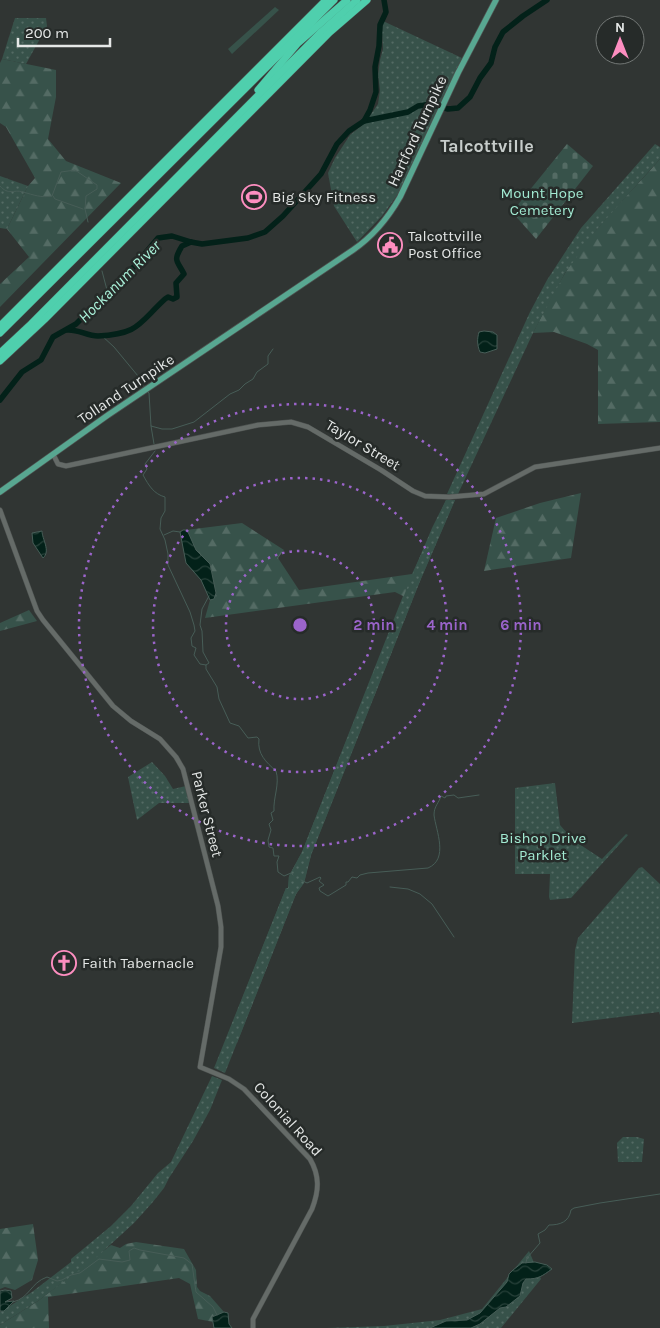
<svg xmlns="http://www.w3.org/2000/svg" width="660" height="1328" font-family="Karla,sans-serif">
<defs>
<pattern id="forest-firs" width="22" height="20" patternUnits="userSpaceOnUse" patternTransform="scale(1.25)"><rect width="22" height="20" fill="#37524a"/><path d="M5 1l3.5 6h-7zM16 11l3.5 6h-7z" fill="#546b64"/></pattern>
<pattern id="cemetery-stones" width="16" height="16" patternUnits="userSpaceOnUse" patternTransform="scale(1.25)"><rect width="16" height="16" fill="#37524a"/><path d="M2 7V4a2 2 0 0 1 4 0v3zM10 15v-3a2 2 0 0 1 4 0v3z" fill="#546b64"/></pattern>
<pattern id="park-dots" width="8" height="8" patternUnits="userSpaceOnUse" patternTransform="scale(1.25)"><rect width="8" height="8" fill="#37524a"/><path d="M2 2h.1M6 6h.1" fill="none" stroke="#546b64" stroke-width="1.8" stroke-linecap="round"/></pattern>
<pattern id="water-waves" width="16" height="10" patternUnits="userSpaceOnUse" patternTransform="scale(1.25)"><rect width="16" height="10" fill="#032119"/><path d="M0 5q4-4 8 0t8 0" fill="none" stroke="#28413a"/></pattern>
</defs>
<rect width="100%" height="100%" fill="#303533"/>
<path fill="#37524a" d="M275,7L279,10L232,54L228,49Z"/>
<g fill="url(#forest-firs)">
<path d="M2,59L56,70V97L48,139L66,161L121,183L0,307V284L29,257L7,229L28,186L35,178L6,127L0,123V63Z"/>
<path d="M660,159V422L598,424V350L587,344L554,332L533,333C548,304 562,275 581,249C605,217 634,189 660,159Z"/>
<path d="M581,493L571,558L484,571L496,518L540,503Z"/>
<path d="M446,500H455L420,581L311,855L304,883L296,894L237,1043L227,1037L286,888H288L289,876L302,852L403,596L395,592L205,618L210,600L212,599L216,593L210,564L196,550L186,530L242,523L284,550L278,558L299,590L412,574Z"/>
<path d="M29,610L37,621L0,631V623Z"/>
<path d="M33,1224L38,1260L32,1280L15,1290L5,1287L0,1289V1229Z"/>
<path d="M136,1242L184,1249L196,1270L197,1287L200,1291L210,1296L224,1312L212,1317L213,1322L198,1319L190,1284L179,1278L48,1297L49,1328H0V1325L38,1301L111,1245L120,1248L126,1244Z"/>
</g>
<path fill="url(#cemetery-stones)" d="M567,144L593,166L536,239L512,212Z"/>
<g fill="url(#park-dots)">
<path d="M15,18H46L47,26L26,64L2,59Z"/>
<path d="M383,21L462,58L398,194L382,216L357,242L334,206L328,173L335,158L350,135L365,123L378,104L380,90L378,75L380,60L383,49L382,32Z"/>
<path d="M655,144L660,147V159L598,228L565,273L533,333L458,494H447L530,312L547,280L581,228Z"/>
<path d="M0,176L28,186L7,229L0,228Z"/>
<path d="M446,500H455L420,581L311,855L304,883L296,894L225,1073L214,1068L286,888H288L289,876L302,852L409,583L432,528Z"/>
<path d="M152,762L165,776L173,789L186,786L190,803H159L137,820L128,777Z"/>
<path d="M555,783L560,825L573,840L602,859L626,834L628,835L571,898L550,900L549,897L550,874H515V788Z"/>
<path d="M642,867L660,884V1015L659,1012L572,1023L575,950L578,938L639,868Z"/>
<path d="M212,1076L222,1080L210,1110L193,1141L169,1178L164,1188L152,1203L134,1223L98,1256L38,1301L0,1325V1312L32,1292L71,1262V1259L111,1226L131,1206L158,1173L171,1162Z"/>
<path d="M623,1137H637L644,1139L642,1162H618L617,1143Z"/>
<path d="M529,1251L541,1279L501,1328H327L384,1326L440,1320L482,1309Z"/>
</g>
<g fill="url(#water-waves)" stroke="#475d57">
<path d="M484,331L493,332L497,335V349L485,353L480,352C477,345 477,339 479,332Z"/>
<path d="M183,530H186L188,532L196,550L210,564L216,593L214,599L210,600L201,580L186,563L180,532Z"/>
<path d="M42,531C42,539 51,551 43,558L33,543L32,533Z"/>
<path d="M535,1262L547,1265L552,1269C542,1276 539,1279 526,1279L523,1283L520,1296L506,1307L500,1308L480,1324L471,1328H430L446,1321L467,1320L480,1313L507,1282L509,1274L513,1270L522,1263Z"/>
<path d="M5,1290L11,1291L12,1298L5,1302L14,1301L4,1311H0V1291Z"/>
<path d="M224,1312L228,1313L229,1324L232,1328H214L212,1317Z"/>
</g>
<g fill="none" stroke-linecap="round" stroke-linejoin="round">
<g stroke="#475d57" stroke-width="1">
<path d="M0,186C9,196 13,189 23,192C34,195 41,198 52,196L61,172L75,170L97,185V189L86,196L85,209L88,222"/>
<path d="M53,196L55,199L83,209"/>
<path d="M102,271L107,290L104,297"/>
<path d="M101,335L114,347L138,376L145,388"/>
<path d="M147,391L149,393L151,426L162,429H172L194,422L230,394L239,390L245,384L253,379L257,372L268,364V356L273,349"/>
<path d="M151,426L154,444"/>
<path d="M155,451L145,464L147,469L143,475C149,486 154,494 165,497V511L161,518L160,529L165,540L168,554V565L190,612L194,625L195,631L191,638L192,646L196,648L194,655L200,664L206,665V669L217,687L219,699L230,723L239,726L248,738L257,737L259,739C257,754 266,762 276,771C280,784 273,798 274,811L271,813L273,820L269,824L271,830L268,840L269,847L273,848L274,856H279L277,862L278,872L284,876L291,873L293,875"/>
<path d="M164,535L173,531L180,532"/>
<path d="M206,665L209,663L203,652L202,631L200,625L202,609L209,596"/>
<path d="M301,880L307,883L320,877L321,878L319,881L324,885L319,888L320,891L328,896L346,885V882H348L352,877L357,878L360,875L368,873L428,868C449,859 436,831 434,815C434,806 439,803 441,796L445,798L446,796L454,795L458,798L479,795"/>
<path d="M390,887L408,889L420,894L432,904L454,937"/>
<path d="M526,1263L527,1258L540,1243L538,1234L545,1230L549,1225C560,1225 569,1222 571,1210L574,1208L600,1203L660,1194"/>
<path d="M13,1302C30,1298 30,1283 47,1277L57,1281L62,1280L71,1275L80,1273L99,1259L122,1262L130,1260L129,1251L134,1248L140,1250L184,1258L192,1264L196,1292L213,1307L217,1315"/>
</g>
<g stroke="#032119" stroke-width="5.5">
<path d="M364,121L408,112L418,106L431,104L448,109L458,108L470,97L480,78L491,63L495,47L503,32L523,16L547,0"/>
<path d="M67,330C78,329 87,336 98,336C139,334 138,324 165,299L168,297L173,299L177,297L176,283L184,274C178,261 172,262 182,246L191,242"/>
<path d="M0,400L22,372L41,360L53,337L76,324L101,299L116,288L158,238L172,236L191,242L202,244L248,238L265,232L283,216L321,174L337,144L349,131L364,121L370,110L376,92L375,67L379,46L380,25L386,12L384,0"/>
</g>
<defs>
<g id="tertiary">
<path d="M53,454L58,464L66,466L258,425L291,422L308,427L381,470L413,491L425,496L449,497L484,494L535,467L660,448"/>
<path d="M0,510L37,611L43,620L113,706L131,721L160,739L176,757L183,769L218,906L221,927V947L200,1067L229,1079L244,1089L310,1159C320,1176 319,1191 312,1209L253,1319V1328"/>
</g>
<path id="primary" d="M0,492L108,415L353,250C372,237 388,218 400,197L458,73L496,0"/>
<g id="motorway">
<path d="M258,90L298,43L347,0"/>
<path d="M0,326L326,0"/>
<path d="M0,333L334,0"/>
<path d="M0,353L31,324L321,32L357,0"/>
<path d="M0,361L45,319L330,32L367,0"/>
</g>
</defs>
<use href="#tertiary" stroke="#4d5250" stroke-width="5.5"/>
<use href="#primary" stroke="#4d5250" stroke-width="7"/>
<use href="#motorway" stroke="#4d5250" stroke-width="8"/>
<use href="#tertiary" stroke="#656b68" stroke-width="4.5"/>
<use href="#primary" stroke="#58a791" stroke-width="5.5"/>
<use href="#motorway" stroke="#4fcfad" stroke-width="7"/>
</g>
<g fill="none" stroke="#9b64cb" stroke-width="2.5" stroke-dasharray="2.5 5">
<circle cx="300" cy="625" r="74"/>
<circle cx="300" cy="625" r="147"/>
<circle cx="300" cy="625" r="221"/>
</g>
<defs>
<symbol id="stadium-ring" viewBox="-11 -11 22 22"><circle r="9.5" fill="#262b29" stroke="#fd8ec0" stroke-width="1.5"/><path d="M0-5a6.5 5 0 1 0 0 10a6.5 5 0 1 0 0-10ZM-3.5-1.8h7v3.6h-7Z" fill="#fd8ec0"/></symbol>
<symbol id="civic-ring" viewBox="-11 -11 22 22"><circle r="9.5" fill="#262b29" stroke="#fd8ec0" stroke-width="1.5"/><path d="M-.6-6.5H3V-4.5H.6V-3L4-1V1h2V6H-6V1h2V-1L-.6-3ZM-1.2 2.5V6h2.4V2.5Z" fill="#fd8ec0"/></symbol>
<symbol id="church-ring" viewBox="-11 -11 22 22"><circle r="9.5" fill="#262b29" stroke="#fd8ec0" stroke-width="1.5"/><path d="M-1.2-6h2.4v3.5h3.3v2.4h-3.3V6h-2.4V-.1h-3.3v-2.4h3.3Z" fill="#fd8ec0"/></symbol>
</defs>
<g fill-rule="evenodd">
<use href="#stadium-ring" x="240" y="183" width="28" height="28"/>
<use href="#civic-ring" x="376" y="231" width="28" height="28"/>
<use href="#church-ring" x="50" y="949" width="28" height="28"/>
</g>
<g text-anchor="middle" stroke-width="5" stroke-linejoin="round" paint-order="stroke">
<g font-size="15" fill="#e5e8e7" stroke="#262b29">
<text transform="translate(417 131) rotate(-65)" y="5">Hartford Turnpike</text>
<text transform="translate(126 389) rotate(-34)" y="5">Tolland Turnpike</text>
<text transform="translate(363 445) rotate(31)" y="5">Taylor Street</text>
<text transform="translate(207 814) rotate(76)" y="5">Parker Street</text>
<text transform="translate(288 1119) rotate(48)" y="5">Colonial Road</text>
</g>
<g font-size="15" fill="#a2ead2" stroke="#262b29">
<text x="542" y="198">Mount Hope<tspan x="542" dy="17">Cemetery</tspan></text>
<text x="543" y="843">Bishop Drive<tspan x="543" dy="17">Parklet</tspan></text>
</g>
<g font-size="15" fill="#e5e8e7" stroke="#262b29" text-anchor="start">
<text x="272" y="202">Big Sky Fitness</text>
<text x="408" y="241">Talcottville<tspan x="408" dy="17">Post Office</tspan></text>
<text x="82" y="968">Faith Tabernacle</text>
</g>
<g font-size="16" font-style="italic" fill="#abf3db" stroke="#262b29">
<text transform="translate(119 281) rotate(-45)" y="6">Hockanum River</text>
</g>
<g font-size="18" font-weight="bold" fill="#c6ccca" stroke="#262b29">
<text x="487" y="152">Talcottville</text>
</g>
</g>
<circle cx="300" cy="625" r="8" fill="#9b64cb" stroke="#262b29" stroke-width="2.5"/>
<g font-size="15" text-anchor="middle" font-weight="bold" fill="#9b64cb" stroke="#262b29" stroke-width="5" stroke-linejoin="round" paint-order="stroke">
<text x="374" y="630">2 min</text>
<text x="447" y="630">4 min</text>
<text x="521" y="630">6 min</text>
</g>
<g transform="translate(620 40)"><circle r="24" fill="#262b29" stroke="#727775"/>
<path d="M0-4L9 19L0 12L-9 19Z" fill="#fd8ec0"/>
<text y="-8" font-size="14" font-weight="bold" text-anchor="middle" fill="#e5e8e7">N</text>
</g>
<path d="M18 38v8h92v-8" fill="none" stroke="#e5e8e7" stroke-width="2.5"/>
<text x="25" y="38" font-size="15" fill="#e5e8e7" stroke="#262b29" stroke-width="4" paint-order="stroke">200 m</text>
</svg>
